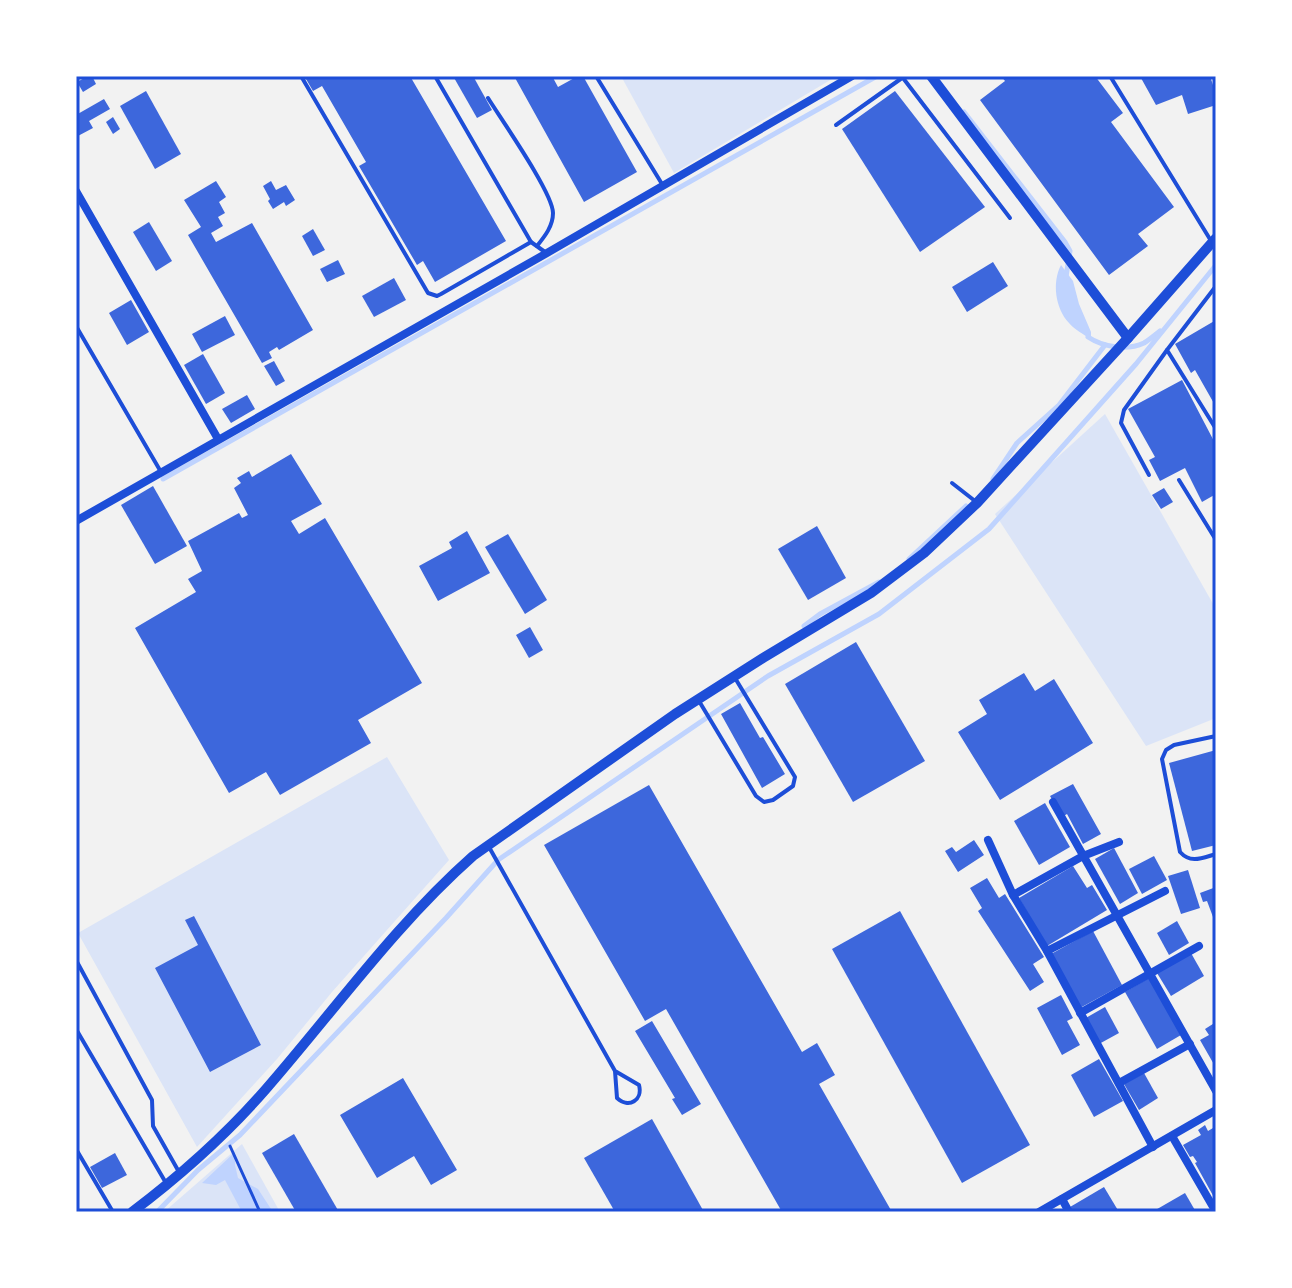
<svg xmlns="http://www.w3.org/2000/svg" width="1292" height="1288" font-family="Inter,sans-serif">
<rect width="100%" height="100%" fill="#f2f2f2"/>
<g fill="#dbe4f7" fill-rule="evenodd">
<path d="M621,76H837L674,173Z"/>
<path d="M1105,414L1216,609V718L1146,746L995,514Z"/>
<path d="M387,757L449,860L332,992L277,1059L197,1147L78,933ZM193,916L261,1045L210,1072L198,945L186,920Z"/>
<path d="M242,1144L280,1212H164Z"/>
</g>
<g fill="#bfd3fe">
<path d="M1061,265L1073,281L1079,304L1091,332V339C1083,334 1075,330 1069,323C1055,308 1052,282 1061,265Z"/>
<path d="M235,1152V1165L238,1178L258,1189L273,1212H242L225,1180L216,1185L202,1183Z"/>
</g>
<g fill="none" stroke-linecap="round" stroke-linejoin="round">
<g stroke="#bfd3fe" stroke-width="5">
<path d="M964,112L1065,242L1070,251L1066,277"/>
<path d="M1088,337C1103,347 1127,351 1144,343C1149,340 1155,335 1160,331"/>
<path d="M163,479L877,76"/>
<path d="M993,479L1017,443L1059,405L1105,345"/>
<path d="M909,559L966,506"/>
<path d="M804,626L820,614L879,582"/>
<path d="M157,1212L198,1170L240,1135L446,918L498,860L768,676L879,614L989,529L1136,364L1216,265"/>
</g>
</g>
<g fill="#3d67dc">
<path d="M88,76H92L96,84L83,92L77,82Z"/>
<path d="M311,76H410L506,241L435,282L423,261L417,265L359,166L366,162L322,86L313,91L306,79Z"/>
<path d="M453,76H473L492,110L477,118Z"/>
<path d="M514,76H552L558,87L578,76H583L637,172L584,202Z"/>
<path d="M1001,76H1095L1123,113L1111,122L1174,207L1138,234L1148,246L1109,275L980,100L1005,81Z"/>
<path d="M1150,76H1210L1216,94V105L1188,114L1182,95L1156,105L1141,78Z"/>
<path d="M146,91L181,154L155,169L120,106Z"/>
<path d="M895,91L985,207L920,252L842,129Z"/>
<path d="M104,99L110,109L89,121L93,128L76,137V115Z"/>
<path d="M113,117L120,129L113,134L106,122Z"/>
<path d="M216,181L226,197L219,202L225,213L218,217L223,226L211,233L216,242L252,223L313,330L279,350L277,347L269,352L272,358L262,363L188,235L201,227L184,200Z"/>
<path d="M271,181L276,190L286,185L295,200L286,206L284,202L273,209L268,201L270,199L263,186Z"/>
<path d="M149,222L172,261L156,271L133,232Z"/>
<path d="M313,229L325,250L313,256L302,236Z"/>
<path d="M338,260L345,274L327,282L320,269Z"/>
<path d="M993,262L1008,286L967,312L952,287Z"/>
<path d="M394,278L406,300L374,317L362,296Z"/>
<path d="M131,300L149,332L127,345L109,313Z"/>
<path d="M225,316L235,335L202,352L192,334Z"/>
<path d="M1216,320V407L1195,370L1191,373L1175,344Z"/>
<path d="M203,354L225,393L206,404L184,365Z"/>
<path d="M274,361L285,381L276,386L264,366Z"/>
<path d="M1182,380L1216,445V494L1202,502L1185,468L1160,481L1149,460L1155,457L1128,409Z"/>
<path d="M247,395L255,409L231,423L222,409Z"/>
<path d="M291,454L322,504L291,521L299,534L325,518L422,683L358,720L371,743L280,795L266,772L229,793L135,628L196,592L188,579L202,571L188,541L239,513L242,518L248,515L234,488L241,483L237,478L249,471L252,477Z"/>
<path d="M153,486L187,546L155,564L121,505Z"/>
<path d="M1164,488L1173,502L1161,509L1152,495Z"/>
<path d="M817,526L846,578L808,600L778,549Z"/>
<path d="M467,531L490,573L438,601L419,566L452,548L449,542Z"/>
<path d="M508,534L547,600L525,614L485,547Z"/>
<path d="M530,627L543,650L529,658L516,635Z"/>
<path d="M856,642L925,761L853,802L785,684Z"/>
<path d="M1024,673L1035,691L1054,679L1093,743L1000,800L958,732L987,714L979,700Z"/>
<path d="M740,703L760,738L763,737L785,774L762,788L721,714Z"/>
<path d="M1216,750V845L1192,851L1169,763Z"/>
<path d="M1073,784L1101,834L1083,844L1067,814L1062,817L1050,796Z"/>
<path d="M649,785L802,1052L817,1043L835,1075L819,1084L892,1212H782L666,1009L645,1021L544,845Z"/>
<path d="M1045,803L1070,847L1039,865L1014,821Z"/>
<path d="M974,840L984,855L958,872L945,851L952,847L956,852Z"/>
<path d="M1114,848L1138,893L1120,904L1095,859Z"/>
<path d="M1154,856L1167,880L1142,894L1129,869Z"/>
<path d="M1073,866L1087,888L1092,885L1107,910L1047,946L1019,898Z"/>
<path d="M1188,870L1200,908L1181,914L1168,876Z"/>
<path d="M987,878L999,898L1005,894L1044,957L1033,964L1044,982L1030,991L978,911L982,908L970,888Z"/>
<path d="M1216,887V925L1207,901L1203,902L1200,893Z"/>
<path d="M900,911L1030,1145L962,1183L832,949Z"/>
<path d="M194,916L261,1045L210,1072L155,968L198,945L185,920Z"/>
<path d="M1177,921L1189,943L1169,955L1157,933Z"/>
<path d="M1093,931L1122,985L1080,1008L1051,954Z"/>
<path d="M1191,953L1204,976L1171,996L1157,973Z"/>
<path d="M1149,978L1181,1035L1157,1049L1125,992Z"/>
<path d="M1061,995L1073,1018L1067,1021L1080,1045L1062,1055L1037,1008Z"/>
<path d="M1105,1007L1119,1033L1099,1044L1084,1019Z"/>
<path d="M652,1021L701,1104L682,1115L672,1099L675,1098L635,1031Z"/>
<path d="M1216,1022V1068L1200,1040L1209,1035L1205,1029Z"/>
<path d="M1099,1059L1123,1101L1094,1117L1071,1075Z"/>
<path d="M1144,1073L1158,1098L1139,1110L1124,1084Z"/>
<path d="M403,1078L457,1170L431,1185L414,1156L377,1178L340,1115Z"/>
<path d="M652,1119L704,1212H615L584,1158Z"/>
<path d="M1205,1125L1208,1131L1213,1128L1216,1133V1201L1195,1163L1197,1162L1193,1156L1190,1157L1183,1145L1201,1135L1198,1130Z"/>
<path d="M294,1134L339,1212H296L262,1153Z"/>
<path d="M115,1153L127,1175L102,1188L90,1167Z"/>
<path d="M1104,1187L1119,1212H1073L1070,1207Z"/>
<path d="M1185,1193L1196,1212H1152Z"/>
</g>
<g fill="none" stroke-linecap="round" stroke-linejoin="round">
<path stroke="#1d4ed8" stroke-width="3" d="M230,1146L260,1212"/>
<g stroke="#1d4ed8" stroke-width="4">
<path d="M301,76L428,293L437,296L441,294L531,242"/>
<path d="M435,76L531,242L545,252"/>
<path d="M596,76L662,184"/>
<path d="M1110,76L1216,249"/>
<path d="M903,78L1010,218"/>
<path d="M488,98C501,119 553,193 553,213C553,226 545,236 537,246"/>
<path d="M836,125L902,78"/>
<path d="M1216,286L1167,350L1216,429"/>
<path d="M76,326L161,472"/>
<path d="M1149,475L1121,423L1124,410L1167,350"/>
<path d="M1179,480L1216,540"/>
<path d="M952,483L975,501"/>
<path d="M699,701L756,796L764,802L773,800L793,786L795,777L735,678"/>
<path d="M1216,736L1174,745L1166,750L1162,759L1180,852C1191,864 1202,858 1216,854"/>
<path d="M489,847L615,1071L617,1098C629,1109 643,1100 639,1085L615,1071"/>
<path d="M76,960L152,1100L153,1126L179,1172"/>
<path d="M76,1029L166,1183"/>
<path d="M76,1149L113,1212"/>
</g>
<g stroke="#1d4ed8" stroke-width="8">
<path d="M76,191L218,439"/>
<path d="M76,521L547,253L852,76"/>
<path d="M1053,802L1216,1091"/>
<path d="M988,840L1013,895L1047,951L1153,1147"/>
<path d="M1013,895L1083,856L1119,842"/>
<path d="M1047,951L1165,891"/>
<path d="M1080,1013L1199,946"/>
<path d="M1119,1083L1190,1044"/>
<path d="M1172,1136L1216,1212"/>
<path d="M1062,1199L1069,1212"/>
<path d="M1039,1212L1216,1110"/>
</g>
<g stroke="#1d4ed8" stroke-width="10">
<path d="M931,76L1128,338"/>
<path d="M132,1212C181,1175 226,1135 266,1089C334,1011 395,925 473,856L675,714L763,658L871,593L924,553L977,503L1128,338L1216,238"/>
</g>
</g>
<rect width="1292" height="1288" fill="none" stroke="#ffffff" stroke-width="156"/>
<rect x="78" y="78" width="1136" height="1132" fill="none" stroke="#1d4ed8" stroke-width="3"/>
</svg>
